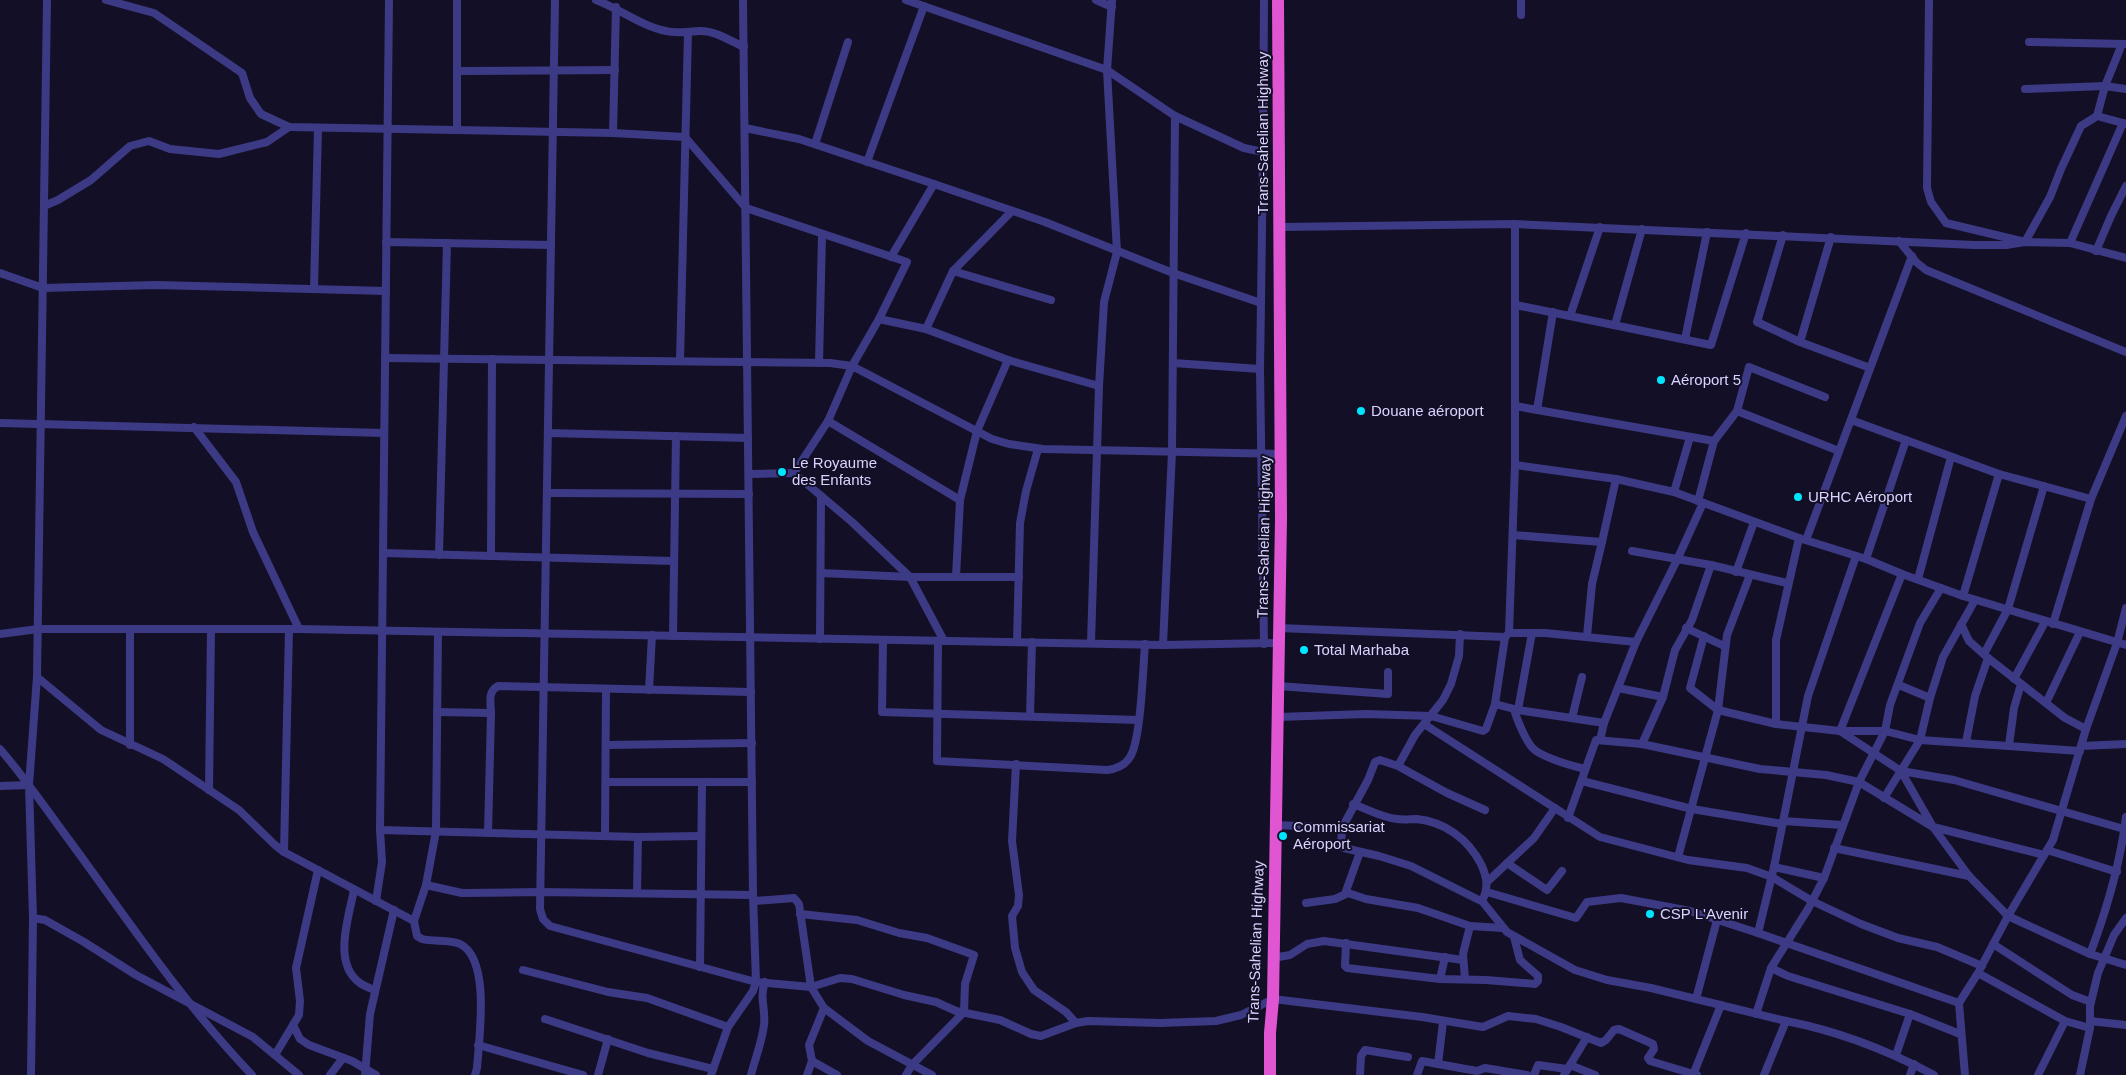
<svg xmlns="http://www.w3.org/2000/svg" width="2126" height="1075" font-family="Helvetica,sans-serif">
<rect width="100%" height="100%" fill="#130f26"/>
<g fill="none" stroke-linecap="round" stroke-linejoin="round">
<g stroke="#3d3a85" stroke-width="8">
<path d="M106,0L154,13L242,73L250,98L261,114L289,127L613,133L685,137L746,208L907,262L879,319L852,366L828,421L794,473"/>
<path d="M555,0L540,909L543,919L550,926L756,982L811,987L840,978L852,979L904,995L936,1002L956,1011L1000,1020L1031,1034L1041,1036L1076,1023L1088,1021L1160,1023L1216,1021L1241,1015L1273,999L1422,1017L1483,1027L1508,1016L1536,1019L1561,1027L1601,1043L1606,1040L1614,1030L1619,1029L1653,1044L1654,1049L1648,1058L1650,1061L1697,1075"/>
<path d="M596,0C620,9 641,26 666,31C677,34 690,31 701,31C716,31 730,41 744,47"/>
<path d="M1096,0L1112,7"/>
<path d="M1929,0L1927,188L1931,202L1946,223L2025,242L2050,197L2061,169L2081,126L2097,116"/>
<path d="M1521,15V0"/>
<path d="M2029,42L2125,44"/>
<path d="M2122,44L2105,86L2097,116L2126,124"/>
<path d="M457,71L615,70"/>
<path d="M2025,89L2105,86L2126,89"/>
<path d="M745,128L799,139L934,184L1045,222L1173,273L1261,303L1263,152L1244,148L1175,116L1107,70L906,0"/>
<path d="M457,130V0"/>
<path d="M613,133L616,7"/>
<path d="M815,144L848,42"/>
<path d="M1263,152L1264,0"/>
<path d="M867,162L924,6"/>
<path d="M44,206L58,200L91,180L130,146L149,141L170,149L219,154L267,142L289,127"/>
<path d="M1515,224L1974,245H2006L2025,242L2070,243L2126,258"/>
<path d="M1280,227L1515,224V465L1509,633"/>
<path d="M1783,235L1757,322L1800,342L1870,368"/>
<path d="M1899,241L1916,262L1926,270L2126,352"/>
<path d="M386,242L551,245"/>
<path d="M2070,243L2123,123"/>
<path d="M2096,251L2111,216L2126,186"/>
<path d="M891,257L934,184"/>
<path d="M953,271L1051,300"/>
<path d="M0,273L43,288L156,285L386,291"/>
<path d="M314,289L318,128"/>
<path d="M1261,303L1260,369L1264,644"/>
<path d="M1516,305L1711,345L1746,233"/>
<path d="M1570,316L1600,227"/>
<path d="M879,319L926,329L1008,360L1099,386"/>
<path d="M1615,325L1642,229"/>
<path d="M926,329L953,271L1012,211"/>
<path d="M1685,339L1707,232"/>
<path d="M1800,342L1831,237"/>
<path d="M385,358L830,363L852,366L992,439L1009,444L1043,449L1281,454"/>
<path d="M680,361L688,32"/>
<path d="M819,363L822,235"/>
<path d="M1173,363L1260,369"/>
<path d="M1515,406L1714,441L1698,501"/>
<path d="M1537,410L1553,312"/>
<path d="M1737,411L1839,451"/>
<path d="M1851,420L1999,474L2091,499"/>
<path d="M828,421L960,500"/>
<path d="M0,423L384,433"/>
<path d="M194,427L236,482L253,532L299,629"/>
<path d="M548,433L748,438"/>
<path d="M1714,441L1737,411L1749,367L1825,397"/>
<path d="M1515,465L1616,479L1674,492L1799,538L1866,559L1902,574L1963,596L2126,645"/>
<path d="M749,474L794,473L852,522L910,577L944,641"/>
<path d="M1674,492L1690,437"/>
<path d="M548,493L749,494"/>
<path d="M1513,535L1602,542L1616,479"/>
<path d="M1806,540L1912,256"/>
<path d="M1632,551L1711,565L1787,583"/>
<path d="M383,553L674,561"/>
<path d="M439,555L447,243"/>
<path d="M491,556L492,359"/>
<path d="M1866,559L1906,440"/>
<path d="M1736,572L1754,522"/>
<path d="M821,573L910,577H1019"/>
<path d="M956,577L960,500L977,431L1008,360"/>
<path d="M1918,579L1951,457"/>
<path d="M1963,596L1999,474"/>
<path d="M1961,624L1969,641L1988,658L2065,718L2086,729"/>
<path d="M2053,624L2091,499L2126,416"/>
<path d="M1279,628L1505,637L1509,633H1545L1636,642"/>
<path d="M1686,628L1724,646"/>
<path d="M438,632L436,831L426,885L414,921L417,936L422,939C433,942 450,939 460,944C491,959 479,1038 477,1068L475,1075"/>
<path d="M0,634L38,629H299L1163,645L1279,643"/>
<path d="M1460,634L1459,656L1451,684L1443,700L1415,735L1398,766L1447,793L1485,810"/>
<path d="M673,636L676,436"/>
<path d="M1587,636L1592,584L1602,542"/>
<path d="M1704,636L1690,688L1718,710L1776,724L1840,731H1885L1920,740L2080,751"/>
<path d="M1505,637L1495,704L1518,710L1604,723L1600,740"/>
<path d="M820,639L821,496"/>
<path d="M883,640L882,712L1138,720"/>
<path d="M938,641L937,761L1107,770C1116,769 1125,765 1130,757C1141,741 1143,667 1145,644"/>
<path d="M1017,642L1020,523L1026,491L1038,449"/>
<path d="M1091,643L1099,386L1104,302L1117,252L1107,70L1112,0"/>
<path d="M1163,645L1172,452L1175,116"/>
<path d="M1984,654L2008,609L2044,486"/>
<path d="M37,677L101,730L163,759L239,810L275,845L284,852L414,921"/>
<path d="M2014,679L2045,622"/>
<path d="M1899,685L1930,698"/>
<path d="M1278,686L1388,694V672"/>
<path d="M1618,688L1663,697"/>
<path d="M649,690L652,635"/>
<path d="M2046,703L2080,632"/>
<path d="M1514,709C1517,720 1527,745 1536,751C1550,760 1569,765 1585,769"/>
<path d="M1518,710L1532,633"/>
<path d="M437,712L491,713"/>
<path d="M1030,716L1032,642"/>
<path d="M1278,717L1366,714L1431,716L1483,731L1486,729L1495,704"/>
<path d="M1572,718L1582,677"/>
<path d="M1604,723L1636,642L1677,560L1703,503"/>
<path d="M1424,724L1600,837L1688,860L1747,868L1772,877L1812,901L1861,924L1898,938L1937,947L1982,966"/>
<path d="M1776,724V640L1799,538"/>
<path d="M1840,731L1901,771L1933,827L2044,855"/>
<path d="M1840,731L1902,574"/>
<path d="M1966,742L1975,696L1988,658"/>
<path d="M1642,744L1663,697L1675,650L1692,620L1711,565"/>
<path d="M130,745V629"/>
<path d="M606,745L752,743"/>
<path d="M2009,745L2014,708L2021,684"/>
<path d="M2081,746L2126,744"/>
<path d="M0,749C26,779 48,812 72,844C130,923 184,1004 252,1075"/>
<path d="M1016,764L1012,841L1019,895L1018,906L1012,916L1015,948L1022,972L1034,990L1066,1012L1076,1023"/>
<path d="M1901,771L1954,780L2124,829"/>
<path d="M1582,781L1692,809L1782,824"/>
<path d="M606,782H752"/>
<path d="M0,786L29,785"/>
<path d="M209,790L211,629"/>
<path d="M1884,798L1920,740L1930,698L1943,657L1975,600"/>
<path d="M1568,818L1596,740L1642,744L1760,769L1826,775L1859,782L1933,827L1969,876L2008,916L2053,840L2086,729L2117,643L2126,608"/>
<path d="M1783,821L1842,825"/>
<path d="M1276,825L1342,828L1368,780L1375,762L1380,760L1398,766"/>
<path d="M1342,828L1341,846L1344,848L1379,856L1411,866L1479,900L1482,901C1489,888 1487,877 1481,864C1468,839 1445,822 1417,819C1410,819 1404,820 1397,819C1383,818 1367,809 1353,804"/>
<path d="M380,830L638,837L701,836"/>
<path d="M488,833L491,713C491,703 487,692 498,686L751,692"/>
<path d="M605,835L606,689"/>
<path d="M1834,848L1969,876"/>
<path d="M2047,850L2117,872"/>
<path d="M284,852L289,629"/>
<path d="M1360,852L1346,891L1348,893L1366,899L1418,908L1470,926"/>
<path d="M1678,857L1718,710L1727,635L1750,575"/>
<path d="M1507,863L1547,890L1562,871"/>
<path d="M1774,867L1824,878"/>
<path d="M1487,882L1534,838L1555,808"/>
<path d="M426,885L462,893L541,892L753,895"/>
<path d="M354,890C349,916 332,964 360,983C364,986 370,988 374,990"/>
<path d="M1487,892L1576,918L1587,902L1621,898L1690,911L1758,933L1959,1003"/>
<path d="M637,893L638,837"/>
<path d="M376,901L382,862L380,830L389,0"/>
<path d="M754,901L794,898L799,904L811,987L824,1008L809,1045L812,1061L807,1075"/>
<path d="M1482,901L1507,932L1575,970L1607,980L1651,988L1786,1021"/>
<path d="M1306,903L1335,899L1348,893"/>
<path d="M800,914L857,920L899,933L927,938L974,955L965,984L964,1012L912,1065L906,1075"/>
<path d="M33,918L45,920L84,942L136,975L253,1037L299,1075"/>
<path d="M1758,933L1774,867L1808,696L1856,556"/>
<path d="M1346,943L1345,966L1347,968L1440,979L1486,980L1535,984L1538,981V976L1520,960L1514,937"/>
<path d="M1993,944L2072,995L2091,1002"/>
<path d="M2090,954C2107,909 2120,865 2126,817"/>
<path d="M1273,958L1290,955L1307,944L1324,941L1463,960"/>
<path d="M700,967L702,782"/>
<path d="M1980,969L2008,916L2090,954L2126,965"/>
<path d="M523,970L608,992L647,998L728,1027"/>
<path d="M1440,979L1445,957"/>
<path d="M1465,979L1463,954L1470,926L1503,928"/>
<path d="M1696,999L1717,920"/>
<path d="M824,1008L868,1041L932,1075"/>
<path d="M1756,1014L1771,968"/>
<path d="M1910,1014L1960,1034"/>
<path d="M545,1019L648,1053L713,1069"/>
<path d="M2090,1021L2126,1025"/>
<path d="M293,1025L300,1039L309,1045L352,1061L376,1075"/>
<path d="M478,1045L583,1075"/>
<path d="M275,1055L299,1015L300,1001L296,968L318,870"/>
<path d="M1896,1055L1910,1014L1788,976L1771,968L1808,909L1824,878L1859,782L1885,731L1890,705L1920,623L1941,588"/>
<path d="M812,1061L837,1075"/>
<path d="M1438,1064L1477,1071L1485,1068L1527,1075"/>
<path d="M1570,1065L1595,1075"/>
<path d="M31,1075L33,918L29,785L37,677L47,0"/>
<path d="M330,1075L343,1058"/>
<path d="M365,1075L370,1014L394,910"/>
<path d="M598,1075L608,1039"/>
<path d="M711,1075L728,1027L753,991L756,982L753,895L743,0"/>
<path d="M751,1075C755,1059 762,1042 764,1025C766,1009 759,998 765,982"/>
<path d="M1360,1075L1361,1056L1365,1050L1408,1057"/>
<path d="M1417,1075L1422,1061L1438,1064L1443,1022"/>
<path d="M1534,1075L1538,1065L1567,1069"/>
<path d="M1564,1075L1587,1037"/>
<path d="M1693,1075L1721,1005"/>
<path d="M1764,1075L1786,1021C1838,1031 1887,1050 1934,1075"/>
<path d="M1910,1075L1914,1064"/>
<path d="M1965,1075L1959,1003L1978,973L2065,1021L2090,1028"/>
<path d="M2038,1075L2065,1021"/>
<path d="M2080,1075L2090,1028V1006L2098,973L2114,935L2126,918"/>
</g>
<path stroke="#e055d1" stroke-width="12" d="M1270,1075V1033L1273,999L1281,519L1278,0"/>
</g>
<g fill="#00e5ff" stroke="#130f26" stroke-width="2">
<circle cx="1661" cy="380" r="5"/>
<circle cx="1361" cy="411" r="5"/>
<circle cx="782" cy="472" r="5"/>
<circle cx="1798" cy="497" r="5"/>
<circle cx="1304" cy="650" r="5"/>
<circle cx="1283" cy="836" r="5"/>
<circle cx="1650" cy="914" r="5"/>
</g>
<g text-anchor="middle" stroke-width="4" stroke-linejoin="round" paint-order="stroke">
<g font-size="15" fill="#d9d4ff" stroke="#130f26">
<text transform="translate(1263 133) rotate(-90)" y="5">Trans-Sahelian Highway</text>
<text transform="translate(1264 537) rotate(-89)" y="5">Trans-Sahelian Highway</text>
<text transform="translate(1256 942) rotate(-88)" y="5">Trans-Sahelian Highway</text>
</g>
<g font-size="15" fill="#d9d4ff" stroke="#130f26" text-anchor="start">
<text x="1671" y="385">Aéroport 5</text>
<text x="1371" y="416">Douane aéroport</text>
<text x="792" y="468">Le Royaume<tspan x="792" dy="17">des Enfants</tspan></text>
<text x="1808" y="502">URHC Aéroport</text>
<text x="1314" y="655">Total Marhaba</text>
<text x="1293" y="832">Commissariat<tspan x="1293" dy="17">Aéroport</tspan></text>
<text x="1660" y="919">CSP L'Avenir</text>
</g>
</g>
</svg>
